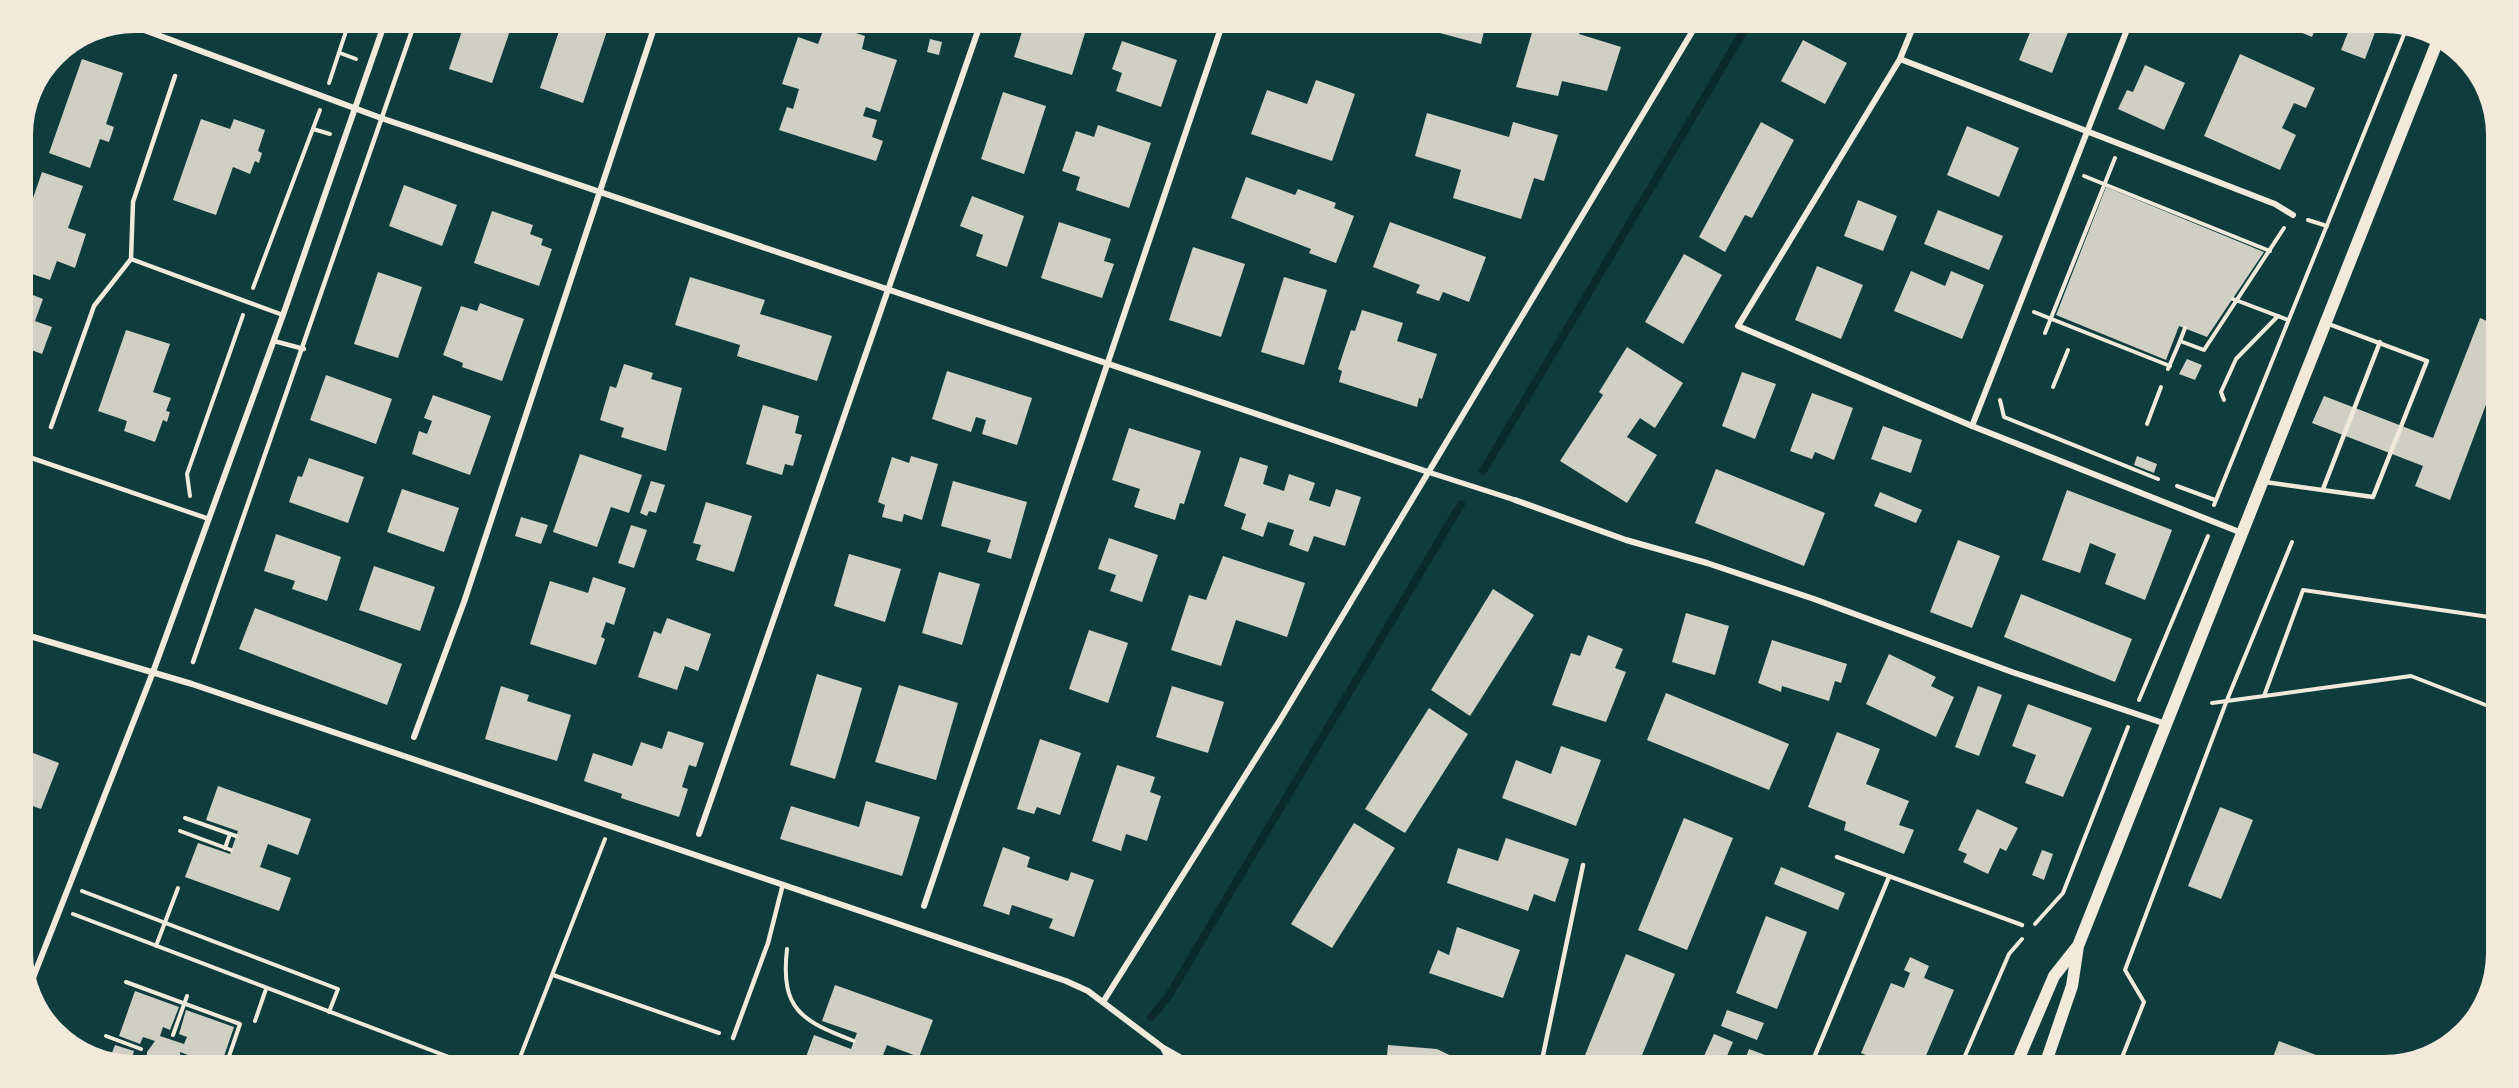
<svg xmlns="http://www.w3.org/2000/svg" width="2519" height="1088" font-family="Lato,sans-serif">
<rect width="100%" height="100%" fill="#0f3d3e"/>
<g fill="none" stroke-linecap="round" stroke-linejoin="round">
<g stroke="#0a2a2b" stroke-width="8">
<path d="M1483,471L1749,22"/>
<path d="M1151,1017L1168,997L1461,504"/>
<path d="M1111,1065L1117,1061"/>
</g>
</g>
<g fill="#cfcfc3">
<path d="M465,22H513L492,83L449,69Z"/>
<path d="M562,22H610L583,103L540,88Z"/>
<path d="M1025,22H1063L1086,30L1072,75L1014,57Z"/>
<path d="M1439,22H1497L1494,33L1484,31L1481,44L1436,32Z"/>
<path d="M1535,22H1583L1579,34L1621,47L1607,91L1562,81L1558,96L1516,87Z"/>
<path d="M2034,22H2059L2070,27L2052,73L2019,60Z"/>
<path d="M2276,22H2318L2312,37Z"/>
<path d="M2352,22H2379L2365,59L2341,50Z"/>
<path d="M826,23L865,36L862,49L897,60L880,112L866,107L863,116L877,120L872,137L883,141L876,161L779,130L787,107L793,109L799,89L782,84L798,37L818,44Z"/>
<path d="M930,39L942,42L939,55L927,52Z"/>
<path d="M1803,40L1847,63L1825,104L1781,81Z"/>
<path d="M1122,41L1177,60L1161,107L1116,91L1122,73L1112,69Z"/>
<path d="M2240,54L2315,88L2306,108L2294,103L2282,128L2296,135L2280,170L2204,136Z"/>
<path d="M82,59L123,73L106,124L114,127L109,142L100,139L90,168L49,153Z"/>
<path d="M2145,65L2185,83L2164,130L2118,109L2127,90L2133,92Z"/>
<path d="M1316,80L1355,94L1332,161L1251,134L1267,90L1307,104Z"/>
<path d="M1003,92L1046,106L1024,174L981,159Z"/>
<path d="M1427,113L1509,137L1513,122L1558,135L1544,181L1534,178L1521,219L1453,198L1461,170L1415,156Z"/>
<path d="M201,119L230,129L234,119L265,130L258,151L262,153L259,163L255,161L250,174L233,167L216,215L173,200Z"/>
<path d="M1761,122L1794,140L1752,218L1745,215L1725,252L1699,237Z"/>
<path d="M1098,125L1151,143L1129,208L1076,190L1080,177L1062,171L1076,131L1094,137Z"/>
<path d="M1967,126L2019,148L1999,197L1947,175Z"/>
<path d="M42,172L83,186L68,228L86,234L75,268L57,261L50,280L23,271V227Z"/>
<path d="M1246,177L1295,195L1298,189L1336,203L1334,208L1354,216L1336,263L1309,253L1311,249L1231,218Z"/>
<path d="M404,185L457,205L442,246L389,226Z"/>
<path d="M2106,187L2264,252L2207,337L2179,326L2166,360L2056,315Z"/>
<path d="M972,196L1024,216L1007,267L976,256L983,235L960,226Z"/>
<path d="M1858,200L1897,216L1883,251L1844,236Z"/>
<path d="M1938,210L2003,236L1989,270L1924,244Z"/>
<path d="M492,211L533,225L530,234L543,239L541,245L552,249L539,286L474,263Z"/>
<path d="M1059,222L1111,239L1104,261L1114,264L1102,298L1041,278Z"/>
<path d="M1390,222L1486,257L1469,302L1443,292L1439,301L1416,293L1420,285L1373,267Z"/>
<path d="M1193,247L1245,264L1221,337L1169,320Z"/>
<path d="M1684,254L1722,275L1683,344L1645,322Z"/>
<path d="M1817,266L1863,285L1841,339L1795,320Z"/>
<path d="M1911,271L1945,286L1951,271L1984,285L1962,339L1894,311Z"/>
<path d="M378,272L422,287L398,358L354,344Z"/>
<path d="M690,277L765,300L760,314L832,336L817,381L737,356L740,345L675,325Z"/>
<path d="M1284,277L1327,290L1304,365L1261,352Z"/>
<path d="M23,291L43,299L35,321L52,327L42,354L26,348L23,356Z"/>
<path d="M480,303L524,319L502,381L462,367L463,363L443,355L461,306L477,311Z"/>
<path d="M1362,310L1403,323L1397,341L1437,354L1422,399L1419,398L1417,407L1339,382L1342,371L1338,369L1351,330L1355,331Z"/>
<path d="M2480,318L2496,325V378L2450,500L2415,486L2423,466L2312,423L2324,396L2433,438Z"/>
<path d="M126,330L170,344L153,392L171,398L166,411L170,412L167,422L163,420L155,442L124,431L127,421L98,411Z"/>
<path d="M1627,347L1683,383L1655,428L1640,418L1627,437L1657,455L1627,503L1560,461L1603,395L1599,392Z"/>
<path d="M2187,359L2202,365L2195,380L2179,374Z"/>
<path d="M624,364L653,373L651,379L682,388L666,451L621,437L624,428L600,420L610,386L616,388Z"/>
<path d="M947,371L1032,398L1017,445L982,434L986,420L976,417L971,432L932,419Z"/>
<path d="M1742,372L1776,384L1755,439L1722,426Z"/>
<path d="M326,375L392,399L376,444L310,420Z"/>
<path d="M1812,393L1853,408L1834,460L1815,452L1812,459L1790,451Z"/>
<path d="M433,395L491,416L470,475L412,454L419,431L427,434L432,421L424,418Z"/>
<path d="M763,405L799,416L795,433L802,435L793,466L785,464L782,475L746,464Z"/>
<path d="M1883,426L1922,440L1911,473L1871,459Z"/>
<path d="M1129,428L1201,451L1184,504L1180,503L1175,520L1134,507L1140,489L1112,480Z"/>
<path d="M580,454L642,475L629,513L611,507L597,547L553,532Z"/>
<path d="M911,456L938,464L922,520L904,514L902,522L882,517L885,505L878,502L892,457L909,463Z"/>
<path d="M2137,456L2157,464L2154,473L2134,465Z"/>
<path d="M1240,457L1268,466L1263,484L1284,491L1289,474L1315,483L1309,500L1330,507L1336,489L1361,497L1345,546L1314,536L1308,552L1289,545L1294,530L1268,522L1263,537L1241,529L1246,514L1224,506Z"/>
<path d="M309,458L364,477L348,523L289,502L298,476L302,477Z"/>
<path d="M1716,469L1825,513L1804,566L1695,523Z"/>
<path d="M651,481L665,485L656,513L649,511L647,516L640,513Z"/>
<path d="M953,481L1027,502L1011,559L987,552L991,540L941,526Z"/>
<path d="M402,489L459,508L444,552L387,532Z"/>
<path d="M2067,490L2172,530L2145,600L2105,584L2116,554L2090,543L2080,573L2042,560Z"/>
<path d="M1880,492L1922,510L1916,523L1874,506Z"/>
<path d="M706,502L752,516L734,572L696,560L701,545L693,543Z"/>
<path d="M521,517L548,525L541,544L515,536Z"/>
<path d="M631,525L647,530L634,568L618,563Z"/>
<path d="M276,534L341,557L327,601L292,589L295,581L264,571Z"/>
<path d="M1109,538L1158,555L1142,602L1110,591L1116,575L1098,569Z"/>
<path d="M1958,540L2000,556L1972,628L1930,612Z"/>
<path d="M849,554L901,569L885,622L834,606Z"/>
<path d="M1223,556L1305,583L1287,637L1236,620L1221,666L1171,650L1189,595L1206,600Z"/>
<path d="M374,566L435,587L420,631L359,610Z"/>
<path d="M939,572L980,584L962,645L922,633Z"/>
<path d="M593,577L626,588L614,625L606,622L601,637L605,639L596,665L530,644L550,581L588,593Z"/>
<path d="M1493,589L1534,615L1470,716L1431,690Z"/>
<path d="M2021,594L2132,639L2115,682L2004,637Z"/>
<path d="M255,608L402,664L387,705L239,649Z"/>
<path d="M1686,613L1729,626L1715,675L1672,662Z"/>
<path d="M667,618L711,634L698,671L685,666L677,690L638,677L654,631L661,634Z"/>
<path d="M1089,630L1128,643L1108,703L1069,689Z"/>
<path d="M1588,635L1623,649L1615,668L1626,672L1606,722L1552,705L1571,653L1580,656Z"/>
<path d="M1772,640L1847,664L1841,683L1835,681L1829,701L1782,686L1781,692L1758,683Z"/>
<path d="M1889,654L1936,677L1931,686L1954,697L1936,737L1866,704Z"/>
<path d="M817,674L862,688L835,779L790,765Z"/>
<path d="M899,685L958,703L936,780L875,762Z"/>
<path d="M501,686L529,695L527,701L571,715L557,761L485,739Z"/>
<path d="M1172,686L1224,702L1208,753L1156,737Z"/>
<path d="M1978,686L2002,695L1979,756L1955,747Z"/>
<path d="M1666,693L1789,744L1769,790L1647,740Z"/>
<path d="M2028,704L2092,728L2063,797L2025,783L2036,755L2012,746Z"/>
<path d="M1429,708L1468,734L1405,833L1365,809Z"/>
<path d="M668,731L704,743L696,767L689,765L682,787L688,789L679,817L621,798L622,794L584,781L593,753L632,766L641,742L662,749Z"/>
<path d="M1837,732L1880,749L1866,784L1909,801L1899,825L1914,830L1904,854L1844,830L1846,822L1808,807Z"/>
<path d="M1040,739L1081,753L1060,815L1037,807L1034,814L1017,809Z"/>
<path d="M1561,746L1601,760L1576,826L1502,798L1516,760L1551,774Z"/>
<path d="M23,749L59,763L41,809L30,805L23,823Z"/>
<path d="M1117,765L1155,777L1150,792L1161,796L1147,841L1126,834L1121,851L1092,841Z"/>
<path d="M218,786L311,819L298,855L268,844L260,867L291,878L279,911L185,877L198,843L230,854L238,831L206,820Z"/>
<path d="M866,801L920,817L902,876L780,839L791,806L859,827Z"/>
<path d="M2220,807L2253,820L2221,899L2188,886Z"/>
<path d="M1977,809L2018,828L2006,851L2000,848L1988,874L1963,862L1967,854L1958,850Z"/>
<path d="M1684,818L1733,838L1687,950L1638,930Z"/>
<path d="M1354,823L1395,848L1332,948L1291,924Z"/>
<path d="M1506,838L1569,859L1555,902L1534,894L1528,911L1447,883L1458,848L1498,861Z"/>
<path d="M1003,847L1030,857L1027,867L1068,881L1071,872L1094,880L1074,937L1049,928L1053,919L1012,905L1009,915L983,906Z"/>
<path d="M2042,850L2053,854L2044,880L2032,875Z"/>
<path d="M1781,867L1845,893L1838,910L1774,884Z"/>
<path d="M1766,916L1807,932L1777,1009L1736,993Z"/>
<path d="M1457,927L1520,950L1503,998L1429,973L1438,950L1449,955Z"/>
<path d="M1626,954L1675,974L1638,1065H1581Z"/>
<path d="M1910,957L1929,966L1924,978L1954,990L1922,1065H1890L1861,1053L1891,983L1904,988L1910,973L1904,970Z"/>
<path d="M835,985L933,1020L919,1057L887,1045L880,1063L886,1065H803L814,1035L851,1049L857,1033L822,1021Z"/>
<path d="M135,991L179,1007L170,1030L163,1027L160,1036L184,1044L187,1037L179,1034L186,1010L234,1027L221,1065H194L196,1058L180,1052L181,1065L135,1066L109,1060L115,1045L134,1051L132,1058L146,1064L147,1052L155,1041L143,1037L140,1044L119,1036Z"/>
<path d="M1727,1010L1764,1023L1757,1040L1721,1026Z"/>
<path d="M1714,1034L1733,1042L1723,1065H1700Z"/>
<path d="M2279,1041L2324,1058L2322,1065H2270Z"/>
<path d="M1388,1045L1437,1049L1470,1065H1386Z"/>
<path d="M1749,1049L1792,1065H1743Z"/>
</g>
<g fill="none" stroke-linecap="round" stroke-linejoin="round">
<g stroke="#f1e9da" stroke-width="4">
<path d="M340,53L356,59"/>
<path d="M329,83L349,22"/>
<path d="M313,129L330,134"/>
<path d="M2084,176L2270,251"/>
<path d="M2308,220L2327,226"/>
<path d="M253,288L320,110"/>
<path d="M2233,299L2288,320"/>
<path d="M2034,312L2170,366"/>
<path d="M2045,333L2115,158"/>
<path d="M2180,341L2185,328"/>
<path d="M2168,369L2180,341L2204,350L2284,228"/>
<path d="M2053,387L2068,350"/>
<path d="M2000,400L2004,417L2158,479"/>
<path d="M2224,400L2221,392L2236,359L2278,316"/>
<path d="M2147,424L2161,387"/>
<path d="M2177,486L2215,500"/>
<path d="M190,496L187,474L243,315"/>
<path d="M2214,505L2407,27"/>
<path d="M2264,696L2411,676L2496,709"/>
<path d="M2139,700L2208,536"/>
<path d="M2212,703L2264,696L2303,590L2496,618"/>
<path d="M185,818L236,836"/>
<path d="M180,831L231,850"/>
<path d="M225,848L230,834"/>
<path d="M82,891L338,989L329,1012"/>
<path d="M73,914L470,1065"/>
<path d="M2035,924L2063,893L2128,727"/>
<path d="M156,946L178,888"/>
<path d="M787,949C780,1010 802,1021 854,1041"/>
<path d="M553,975L719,1033"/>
<path d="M126,982L240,1024L226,1065"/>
<path d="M255,1021L266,989"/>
<path d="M173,1035L187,996"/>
<path d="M106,1036L141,1049"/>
<path d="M517,1065L605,839"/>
<path d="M1961,1065L2009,954L2022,939"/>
<path d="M2119,1065L2144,1002L2125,970L2227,700L2292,542"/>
</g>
<g stroke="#f1e9da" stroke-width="4.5">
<path d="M131,259L283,315"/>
<path d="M274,341L304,349"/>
<path d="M51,427L94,306L131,259L133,202L175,76"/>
<path d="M23,455L209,519"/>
<path d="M2265,482L2373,497L2427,361L2326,323"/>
<path d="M2323,489L2380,342"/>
<path d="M193,662L415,22"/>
<path d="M1837,857L2022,925"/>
<path d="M733,1038L768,943L783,884"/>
<path d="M1541,1065L1583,865"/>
<path d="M1811,1065L1889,877"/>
</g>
<path stroke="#f1e9da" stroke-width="5" d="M1428,472L1515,500"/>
<g stroke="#f1e9da" stroke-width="6">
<path d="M1915,22L1900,59L1738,326L1972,426L2242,533"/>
<path d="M128,24L381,118L1428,472"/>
<path d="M1900,59L2275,204L2293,215"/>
<path d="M1972,426L2130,22"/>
<path d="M1515,500L1626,540L1707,563L1814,599L2012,672L2166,724"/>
<path d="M23,634L192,684L1066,981L1088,991L1162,1047L1194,1065"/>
<path d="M414,737L464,602L656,22"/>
<path d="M699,834L981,22"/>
<path d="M924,906L1223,22"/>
<path d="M31,983L153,672L283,315L385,22"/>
<path d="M1103,1002L1280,720L1698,22"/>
<path d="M1163,1048L1172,1065"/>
</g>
<g stroke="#f1e9da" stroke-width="12">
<path d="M2016,1065L2054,976L2077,947"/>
<path d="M2045,1065L2072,986L2078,946L2438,40"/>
</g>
</g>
<path d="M0 0H2519V1088H0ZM135 33H2384A102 102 0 0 1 2486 135V953A102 102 0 0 1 2384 1055H135A102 102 0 0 1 33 953V135A102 102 0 0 1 135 33Z" fill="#f1e9da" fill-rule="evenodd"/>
</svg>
